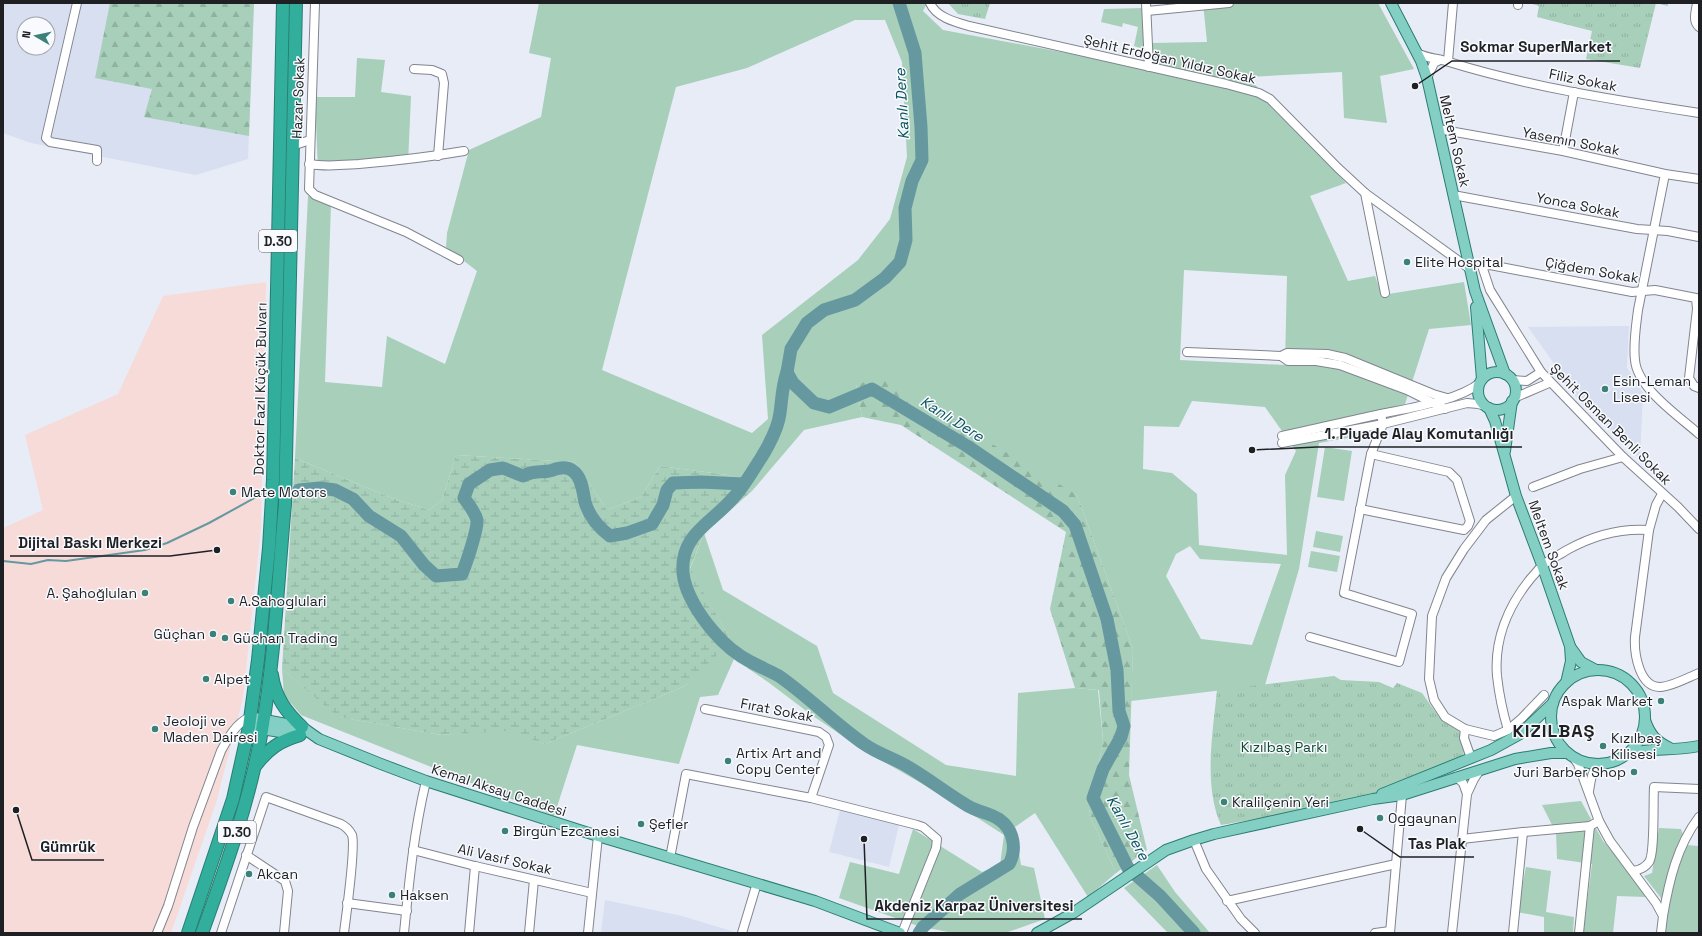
<svg xmlns="http://www.w3.org/2000/svg" width="1702" height="936" font-family="'Space Grotesk',sans-serif">
<defs>
<pattern id="forest-firs" width="22" height="20" patternUnits="userSpaceOnUse"><rect width="22" height="20" fill="#a7cfba"/><path d="M5 1l3.5 6h-7zM16 11l3.5 6h-7z" fill="#8fb1a0"/></pattern>
<pattern id="wetland-marsh" width="20" height="14" patternUnits="userSpaceOnUse"><rect width="20" height="14" fill="#a7cfba"/><path d="M1 5h8M5 5V1M11 12h8M15 12V8" fill="none" stroke="#8fb1a0"/></pattern>
<pattern id="park-tufts" width="24" height="20" patternUnits="userSpaceOnUse"><rect width="24" height="20" fill="#a7cfba"/><path d="M3 7l-1-3M5 7V3M7 7l1-3M15 17l-1-3M17 17v-4M19 17l1-3" fill="none" stroke="#8fb1a0"/></pattern>
</defs>
<rect width="100%" height="100%" fill="#e7ecf7"/>
<g fill="#d7dff1" fill-rule="evenodd">
<path d="M3,3H254L248,159L196,175L31,143L3,133ZM24,24H48V48H24Z"/>
<path d="M1629,326L1627,368L1643,393L1640,459L1565,386L1553,362L1528,327Z"/>
<path d="M840,810L899,825L889,867L829,852Z"/>
<path d="M605,900L682,916L738,933H601Z"/>
</g>
<path fill="#f6dbd9" d="M266,282L261,528L243,698L216,803L171,933H3V528L43,510L25,435L118,394L163,296Z"/>
<g fill="#a7cfba" fill-rule="evenodd">
<path d="M539,3H927L923,11L943,30L1152,69L1151,43L1207,42L1203,3H1378L1414,69L1380,76L1387,123L1344,118L1342,72L1248,77L1346,183L1310,196L1348,281L1375,276L1382,295L1464,282L1471,325L1429,329L1405,404L1370,434L1319,443L1299,569L1265,685L1131,701L1133,649L1077,495L856,385L862,417L804,430L752,491L728,475L660,466L641,497L607,510L575,462L456,455L442,500L429,510L392,498L295,458L308,196L331,204L325,382L382,387L387,336L445,364L477,271L446,247L447,233L469,150L541,117L551,58L529,53ZM855,20H885L902,62L907,157L890,219L858,260L762,335L768,419L752,433L602,370L676,87L747,68ZM1184,270L1287,276L1285,365L1180,360ZM1192,401L1265,407L1296,451L1285,475L1287,555L1199,545L1197,494L1172,473L1143,469L1144,426L1179,427ZM1190,546L1200,559L1281,564L1252,645L1201,639L1166,576L1176,554Z"/>
<path d="M1144,8L1147,50L1134,46L1138,27L1123,23L1122,27L1101,22L1104,9Z"/>
<path d="M357,58L385,60L381,92L411,96L408,164L318,170L315,97H355Z"/>
<path d="M1325,447L1352,451L1344,501L1317,497Z"/>
<path d="M1316,531L1343,536L1340,552L1313,547Z"/>
<path d="M704,533L723,590L817,646L833,693L946,765L1016,776L1018,693L1075,688L1098,690L1103,741L1089,814L1116,873L1088,897L1035,813L1015,827L1021,865L1034,868L1045,919L1005,933H953L918,926L839,898L850,862L899,874L913,829L982,872L1000,865L1004,835L942,795L865,751L813,716L768,682L734,659L718,695L700,697L679,764L577,745L554,816L301,715L284,695L282,669L339,717L441,735L505,730L545,744L685,686L729,637L690,569Z"/>
<path d="M1311,551L1340,556L1337,572L1308,567Z"/>
<path d="M1581,801L1603,841L1635,878L1646,897L1617,896L1613,933H1583L1592,864L1557,859L1556,833L1542,805Z"/>
<path d="M1659,828L1681,829L1687,845L1699,846V933H1664L1668,913L1661,898L1644,876L1652,873Z"/>
<path d="M1157,865L1175,892L1210,933H1168L1124,888Z"/>
<path d="M1526,867L1551,871L1546,912L1574,917L1573,933H1544V917L1517,912Z"/>
</g>
<g fill="url(#forest-firs)">
<path d="M110,3H254L249,136L144,117L152,89L95,78Z"/>
<path d="M881,377L1077,495L1133,649L1129,775L1147,850L1116,873L1089,814L1103,741L1099,690L1075,688L1050,609L1066,532L901,425L862,417L856,385Z"/>
</g>
<path fill="url(#wetland-marsh)" d="M456,455L575,462L607,510L641,497L660,466L728,475L752,491L704,533L690,568L729,637L720,652L685,686L545,744L505,731L441,735L338,717L282,669L295,458L392,498L429,510L442,500Z"/>
<g fill="url(#park-tufts)">
<path d="M948,3H990L985,19L958,14Z"/>
<path d="M1529,3H1668V6L1656,3L1640,68L1586,59L1592,31L1537,17L1539,6Z"/>
<path d="M1334,676L1341,680L1379,682L1393,688L1397,683L1422,693L1439,717L1459,730L1464,750L1463,758L1444,771L1373,794L1302,811L1221,825C1203,785 1213,732 1217,690Z"/>
</g>
<g fill="none" stroke-linecap="round" stroke-linejoin="round">
<g stroke="#6698a0" stroke-width="2">
<path d="M290,491L299,490"/>
<path d="M3,561L31,564L48,560L66,561L145,550L167,543L209,523L260,495L268,493"/>
</g>
<g stroke="#6698a0" stroke-width="13">
<path d="M899,3L915,53L921,127L922,160L912,181L905,208L906,240L900,262L885,278L855,300L824,310L807,323L791,349L787,372L793,383L814,403L829,407L872,389L967,446L1063,511L1075,525L1107,619L1117,670L1119,711L1124,726L1121,737L1103,769L1093,798L1128,868L1160,896L1194,933"/>
<path d="M787,372C782,386 782,399 780,413C778,429 769,445 761,458C753,470 743,488 733,498C712,523 680,534 683,573C685,593 700,616 713,631C723,643 737,655 751,662C760,667 770,671 779,676C809,697 834,723 864,744C880,755 894,758 910,768C930,780 948,794 968,806C978,812 991,813 1000,820C1014,830 1017,850 1009,864L960,894L923,927L919,933"/>
<path d="M299,490L320,488L335,490L353,499L369,516L401,536L424,565L436,576L462,574C466,564 478,529 477,520C475,512 469,505 464,498L469,484L490,470L503,468L523,476C535,470 538,473 549,471C557,469 565,465 573,471C582,477 583,492 585,502C589,516 598,527 610,536L627,533L652,524L663,505L667,490L673,483L701,482L743,484"/>
</g>
<defs>
<g id="minor">
<path d="M77,3L46,138L50,142L97,150V161"/>
<path d="M315,3L309,189L315,195L406,232L459,260"/>
<path d="M930,3C936,17 955,22 969,26L1226,84L1259,93L1270,99L1338,168L1365,193L1470,269"/>
<path d="M1146,3L1149,67"/>
<path d="M1697,3C1696,11 1692,21 1699,27"/>
<path d="M1518,5V3"/>
<path d="M1147,11L1229,3"/>
<path d="M1417,53C1428,59 1438,58 1449,62C1530,87 1615,100 1699,113"/>
<path d="M1448,61L1453,3"/>
<path d="M414,69L432,70L442,74L444,83L438,156"/>
<path d="M1427,78L1434,63L1440,60"/>
<path d="M1438,129L1563,151L1665,174L1699,179"/>
<path d="M292,146L310,140"/>
<path d="M1563,151L1574,92"/>
<path d="M309,164C326,167 342,165 359,164C394,161 429,157 464,151"/>
<path d="M1665,174L1638,310C1636,326 1633,344 1635,360C1637,388 1679,416 1699,434"/>
<path d="M1365,193L1385,293"/>
<path d="M1453,195L1637,229L1668,231L1699,237"/>
<path d="M1187,352L1281,356L1288,361H1316L1340,365L1407,390L1445,409"/>
<path d="M1281,356L1287,353L1327,354L1345,358L1433,394L1447,398"/>
<path d="M1512,380L1527,381L1541,372"/>
<path d="M1699,388L1694,386L1689,378L1697,309L1696,298L1655,290L1632,292L1490,265L1484,266L1483,269L1490,290L1541,372L1623,457L1678,507L1699,529"/>
<path d="M1514,398L1549,383"/>
<path d="M1282,436C1315,429 1348,421 1381,414C1410,408 1457,401 1480,383"/>
<path d="M1282,443L1383,424L1467,403L1478,404L1486,406"/>
<path d="M1533,487L1580,469L1623,457"/>
<path d="M1662,494L1656,505L1649,530L1635,637C1634,653 1639,688 1661,687C1673,686 1687,678 1699,673"/>
<path d="M1516,496L1486,520L1464,549L1446,578L1432,616L1429,679L1434,700L1445,717L1465,729L1494,736L1508,730L1522,718L1544,695"/>
<path d="M1360,509L1464,530L1468,526L1470,521L1457,480L1449,472L1371,454"/>
<path d="M1310,637L1399,662L1412,614L1344,593L1371,454L1383,424L1381,414"/>
<path d="M705,709L819,732L826,737L829,745L811,798"/>
<path d="M1465,729L1464,738L1471,758"/>
<path d="M1508,730C1503,713 1499,694 1497,676C1494,640 1508,606 1531,578C1535,574 1539,568 1544,564C1551,559 1559,555 1567,550C1592,536 1620,528 1649,530"/>
<path d="M1573,757L1578,764L1599,821L1610,841L1656,903L1663,916L1661,933"/>
<path d="M1456,777L1463,783L1467,794"/>
<path d="M1589,791C1591,781 1591,769 1601,764"/>
<path d="M1462,839L1523,832L1590,826L1599,821"/>
<path d="M1194,840L1206,869L1241,919L1255,933"/>
<path d="M413,850L475,866L592,893"/>
<path d="M246,855L285,881L288,891L284,933"/>
<path d="M670,858L686,774L811,798L917,825L923,827L937,839L936,848L902,933"/>
<path d="M1633,871C1640,870 1645,868 1649,862C1655,854 1653,800 1654,787L1699,789"/>
<path d="M1227,901L1396,864"/>
<path d="M347,903L407,911"/>
<path d="M1663,916C1669,881 1677,846 1699,817"/>
<path d="M157,933L168,906L193,827L221,751C228,738 236,723 250,717"/>
<path d="M221,933L266,797L341,824C346,827 349,829 352,835C356,847 346,916 344,933"/>
<path d="M404,933C409,882 414,831 426,781"/>
<path d="M469,933L475,866"/>
<path d="M529,933L534,880"/>
<path d="M588,933L598,836"/>
<path d="M742,933L757,883"/>
<path d="M1375,933L1390,931"/>
<path d="M1390,933L1402,795"/>
<path d="M1452,933L1467,794L1474,779L1480,770"/>
<path d="M1513,933L1523,832"/>
<path d="M1579,933L1590,826"/>
</g>
<g id="major">
<path d="M1391,3L1421,61L1427,78L1475,291L1505,374"/>
<path d="M1476,307L1482,379"/>
<circle cx="1497" cy="391" r="19"/>
<path d="M1489,408L1495,421L1516,496L1542,565L1570,646L1571,661L1566,683"/>
<path d="M1505,451L1512,401"/>
<path d="M1571,648L1581,662L1596,670"/>
<circle cx="1598" cy="717" r="47"/>
<path d="M250,717L302,727L319,739L381,764L426,781L598,836L815,901L900,933"/>
<path d="M1645,720C1650,735 1656,741 1670,748"/>
<path d="M254,728L300,735"/>
<path d="M1629,753C1652,748 1676,751 1699,746"/>
<path d="M1382,794L1491,750L1520,734L1553,703"/>
<path d="M1037,933L1073,913L1166,850L1194,840L1214,834L1373,799L1402,795L1515,759L1551,753H1567"/>
</g>
<g id="highway">
<path d="M272,675C275,697 286,712 302,727"/>
<path d="M256,765C269,748 280,741 300,735"/>
<path d="M188,933L233,799L249,727L258,660L269,548L273,480L283,3"/>
<path d="M202,933C226,867 250,800 262,730C275,655 278,579 285,504L296,3"/>
</g>
</defs>
<use href="#minor" stroke="#81858f" stroke-width="10"/>
<use href="#major" stroke="#2a7d72" stroke-width="12"/>
<use href="#highway" stroke="#2a7d72" stroke-width="14"/>
<use href="#minor" stroke="#fff" stroke-width="8"/>
<use href="#major" stroke="#83cfc4" stroke-width="10"/>
<use href="#highway" stroke="#31af9c" stroke-width="12"/>
</g>
<g fill="#3b8177" stroke="#f8fafe" stroke-width="1.5">
<circle cx="1407" cy="262" r="4"/>
<circle cx="1605" cy="389" r="4"/>
<circle cx="233" cy="492" r="4"/>
<circle cx="145" cy="593" r="4"/>
<circle cx="231" cy="601" r="4"/>
<circle cx="213" cy="634" r="4"/>
<circle cx="225" cy="638" r="4"/>
<circle cx="206" cy="679" r="4"/>
<circle cx="1661" cy="701" r="4"/>
<circle cx="155" cy="729" r="4"/>
<circle cx="1603" cy="746" r="4"/>
<circle cx="728" cy="761" r="4"/>
<circle cx="1634" cy="772" r="4"/>
<circle cx="1224" cy="802" r="4"/>
<circle cx="1380" cy="818" r="4"/>
<circle cx="641" cy="824" r="4"/>
<circle cx="505" cy="831" r="4"/>
<circle cx="249" cy="874" r="4"/>
<circle cx="392" cy="895" r="4"/>
</g>
<g text-anchor="middle" stroke-width="3" stroke-linejoin="round" paint-order="stroke">
<g fill="#f8fafe" stroke="#5f6165" stroke-width="1">
<rect x="259" y="230" width="38" height="22" rx="3"/>
<rect x="218" y="821" width="38" height="22" rx="3"/>
</g>
<g font-size="13" font-weight="bold" fill="#1e2024">
<text x="278" y="246">D.30</text>
<text x="237" y="837">D.30</text>
</g>
<g font-size="14" fill="#1e2024" stroke="#f8fafe">
<text transform="translate(1170 59) rotate(13)" y="5">Şehit Erdoğan Yıldız Sokak</text>
<text transform="translate(1583 80) rotate(11)" y="5">Filiz Sokak</text>
<text transform="translate(298 98) rotate(-88)" y="5">Hazar Sokak</text>
<text transform="translate(1455 141) rotate(77)" y="5">Meltem Sokak</text>
<text transform="translate(1571 141) rotate(11)" y="5">Yasemın Sokak</text>
<text transform="translate(1578 205) rotate(11)" y="5">Yonca Sokak</text>
<text transform="translate(1592 270) rotate(10)" y="5">Çiğdem Sokak</text>
<text transform="translate(260 389) rotate(-89)" y="5">Doktor Fazıl Küçük Bulvarı</text>
<text transform="translate(1611 424) rotate(45)" y="5">Şehit Osman Benli Sokak</text>
<text transform="translate(1549 545) rotate(70)" y="5">Meltem Sokak</text>
<text transform="translate(777 710) rotate(11)" y="5">Fırat Sokak</text>
<text transform="translate(499 790) rotate(18)" y="5">Kemal Aksay Caddesi</text>
<text transform="translate(505 859) rotate(13)" y="5">Ali Vasıf Sokak</text>
</g>
<g font-size="14" fill="#1e2024" stroke="#f8fafe" text-anchor="start">
<text x="1415" y="267">Elite Hospital</text>
<text x="1613" y="386">Esin-Leman<tspan x="1613" dy="16">Lisesi</tspan></text>
<text x="241" y="497">Mate Motors</text>
<text x="137" y="598" text-anchor="end">A. Şahoğlulan</text>
<text x="239" y="606">A.Sahoglulari</text>
<text x="205" y="639" text-anchor="end">Güçhan</text>
<text x="233" y="643">Güchan Trading</text>
<text x="214" y="684">Alpet</text>
<text x="1653" y="706" text-anchor="end">Aspak Market</text>
<text x="163" y="726">Jeoloji ve<tspan x="163" dy="16">Maden Dairesi</tspan></text>
<text x="1611" y="743">Kızılbaş<tspan x="1611" dy="16">Kilisesi</tspan></text>
<text x="736" y="758">Artix Art and<tspan x="736" dy="16">Copy Center</tspan></text>
<text x="1626" y="777" text-anchor="end">Juri Barber Shop</text>
<text x="1232" y="807">Kralilçenin Yeri</text>
<text x="1388" y="823">Oggaynan</text>
<text x="649" y="829">Şefler</text>
<text x="513" y="836">Birgün Ezcanesi</text>
<text x="257" y="879">Akcan</text>
<text x="400" y="900">Haksen</text>
</g>
<g font-size="14" fill="#134933" stroke="#f8fafe">
<text x="1284" y="752">Kızılbaş Parkı</text>
</g>
<g font-size="15" font-style="italic" fill="#08545d" stroke="#f8fafe">
<text transform="translate(902 104) rotate(-93)" y="5">Kanlı Dere</text>
<text transform="translate(952 419) rotate(32)" y="5">Kanlı Dere</text>
<text transform="translate(1128 828) rotate(61)" y="5">Kanlı Dere</text>
</g>
<g font-size="18" font-weight="bold" letter-spacing="1" fill="#1e2024" stroke="#f8fafe">
<text x="1554" y="737">KIZILBAŞ</text>
</g>
</g>
<path fill="none" stroke="#1e2024" stroke-width="1.5" d="M1415 86L1452 61H1620M1252 450L1317 447H1522M217 550L170 556H10M1360 829L1400 857H1474M16 810L32 860H104M864 839L867 919H1082"/>
<g fill="#1e2024" stroke="#f8fafe" stroke-width="1.5">
<circle cx="1415" cy="86" r="4"/>
<circle cx="1252" cy="450" r="4"/>
<circle cx="217" cy="550" r="4"/>
<circle cx="1360" cy="829" r="4"/>
<circle cx="16" cy="810" r="4"/>
<circle cx="864" cy="839" r="4"/>
</g>
<g font-size="15" text-anchor="middle" font-weight="bold" fill="#1e2024" stroke="#f8fafe" stroke-width="3" stroke-linejoin="round" paint-order="stroke">
<text x="1536" y="52">Sokmar SuperMarket</text>
<text x="1419" y="439">1. Piyade Alay Komutanlığı</text>
<text x="90" y="548">Dijital Baskı Merkezi</text>
<text x="1437" y="849">Tas Plak</text>
<text x="68" y="852">Gümrük</text>
<text x="974" y="911">Akdeniz Karpaz Üniversitesi</text>
</g>
<rect width="1702" height="936" fill="none" stroke="#1e2024" stroke-width="8"/>
<g transform="translate(36 36) rotate(279)"><circle r="19" fill="#f8fafe" stroke="#a1a3a7"/>
<path d="M0-3L7 15L0 10L-7 15Z" fill="#3b8177"/>
<text y="-6" font-size="11" font-weight="bold" text-anchor="middle" fill="#1e2024">N</text>
</g>
</svg>
